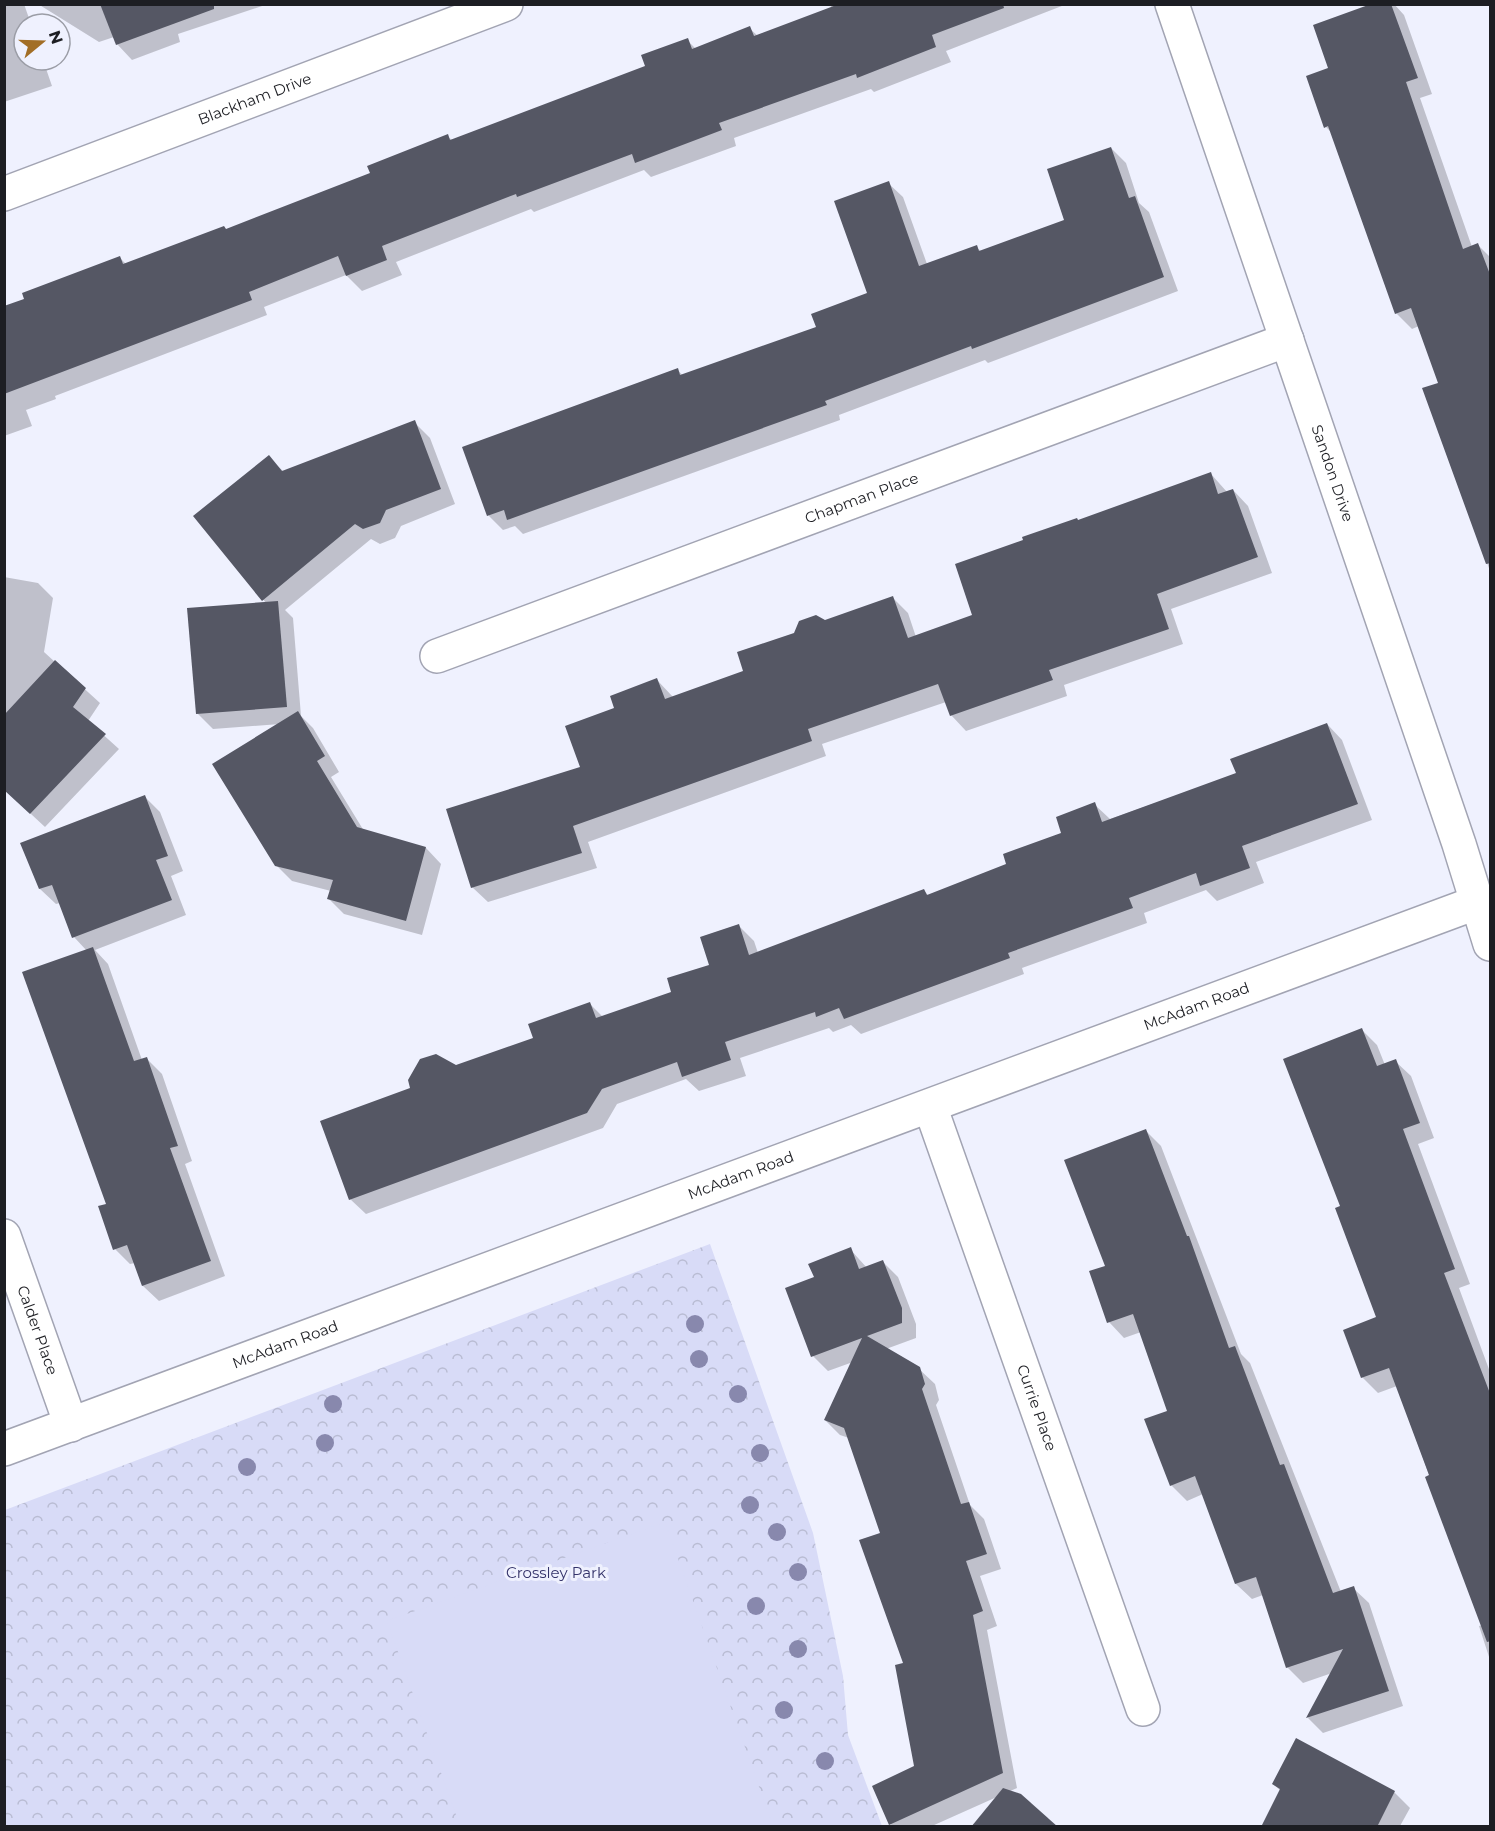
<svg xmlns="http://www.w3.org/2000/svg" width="1495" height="1831" font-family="Montserrat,sans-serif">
<defs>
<pattern id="forest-crowns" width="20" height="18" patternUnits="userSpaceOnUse" patternTransform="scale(1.5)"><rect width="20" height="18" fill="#d8dbf7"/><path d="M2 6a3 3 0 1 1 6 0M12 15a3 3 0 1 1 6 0" fill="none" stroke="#b9bcd3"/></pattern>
</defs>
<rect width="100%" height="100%" fill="#eff1fe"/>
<path fill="url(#forest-crowns)" d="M710,1244L813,1533L843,1676L848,1735L882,1826H5V1510Z"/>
<path fill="#d8dbf7" d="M665,1522L773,1826H460L387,1621Z"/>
<g fill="#0003">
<path d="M4,4H24L31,24H24V60H43L52,86L4,102Z"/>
<path d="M38,4H268L178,34L180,42L132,60L117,44L114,37L99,42Z"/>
<path d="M830,4H1067L946,51L951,62L874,92L871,89L734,138L736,146L651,177L644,170L534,212L531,209L396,262L402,275L362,291L346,275L264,307L267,315L55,396L56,399L26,410L32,426L4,436V308L120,258L126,264L227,230L372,174L447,136L452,140L647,67L687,40L696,49L749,28L758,36L832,9Z"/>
<path d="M1375,4H1394L1404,15L1432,94L1420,98L1472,247L1478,245L1490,257V571L1424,389L1440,384L1419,326L1412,329L1396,313L1333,134L1326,127L1330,69Z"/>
<path d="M1111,148L1126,163L1139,203L1149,212L1178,291L988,363L985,360L839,415L840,420L523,534L515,526L503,530L489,516L464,448L677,369L683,376L818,328L869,294L888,183L903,197L927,264L976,247L982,252L1066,221Z"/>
<path d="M414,422L430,438L455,504L401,526L395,538L380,544L371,539L285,610L293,618L301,716L313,728L339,772L331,777L364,831L426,848L441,864L422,935L344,914L329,899L331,891L292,881L276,865L280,724L213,729L197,713L266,603L195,517L268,457L284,472Z"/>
<path d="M1211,474L1227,492L1233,490L1248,506L1272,573L1171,609L1183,644L1064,685L1067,696L966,731L951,715L946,702L822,744L826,756L588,842L597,868L488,902L472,887L582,768L616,709L657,680L673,697L745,672L825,622L893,598L908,613L916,637L974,616L1079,522Z"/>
<path d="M4,577L38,583L53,598L44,652L100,703L88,721L119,749L45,827L4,789Z"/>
<path d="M1327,724L1342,740L1372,820L1256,862L1264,883L1217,901L1206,890L1144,913L1147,923L1022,968L1024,974L861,1034L851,1025L833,1032L829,1028L740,1058L746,1076L699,1091L686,1079L617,1104L603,1128L366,1214L350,1199L412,1089L456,1066L534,1039L590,1004L603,1017L673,993L710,966L739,926L754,941L758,953L924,891L929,896L1008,865L1063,834L1094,804L1110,819L1238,774Z"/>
<path d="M145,797L160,812L183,871L171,876L186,915L95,950L108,964L142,1060L146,1058L162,1074L192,1161L185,1164L225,1276L159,1301L143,1286L135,1263L130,1264L115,1249L108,1204L87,951L74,937L60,903L56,904L40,889L22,843Z"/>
<path d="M1362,1030L1377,1045L1385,1065L1395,1061L1411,1076L1434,1138L1418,1144L1470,1284L1459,1288L1490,1372V1660L1479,1626L1483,1625L1397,1386L1378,1393L1362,1377L1378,1318Z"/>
<path d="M1145,1130L1161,1146L1241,1354L1250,1363L1341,1592L1353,1588L1369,1603L1403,1706L1323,1733L1308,1718L1332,1673L1303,1683L1287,1667L1263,1595L1252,1599L1236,1584L1203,1494L1187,1501L1171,1485L1169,1412L1141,1332L1124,1338L1109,1322L1091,1272L1107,1266Z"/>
<path d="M850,1249L867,1268L883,1262L898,1277L916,1324V1338L886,1349L919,1369L935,1384L939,1400L936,1405L970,1505L984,1519L1001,1569L980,1576L997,1626L987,1630L1017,1788L932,1826H893L890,1824L915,1767L905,1665L882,1534L849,1438L840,1435L825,1420L853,1362L828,1371L813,1356L816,1278Z"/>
<path d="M1273,1784L1394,1792L1410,1808L1400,1826H1262L1281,1791Z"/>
</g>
<g fill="#555764">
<path d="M100,4H214V9L116,45Z"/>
<path d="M839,4H1003L1004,8L932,35L936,47L857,78L856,74L719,123L722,130L635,163L632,154L517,197L516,194L382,246L387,260L346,276L338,256L249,292L252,300L4,394V306L24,299L22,293L120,256L123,264L224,226L226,229L370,173L367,166L448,134L450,140L645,66L641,55L688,38L692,49L750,26L754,36Z"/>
<path d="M1371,4H1391L1418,78L1406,82L1463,249L1478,243L1491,277V563L1486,564L1422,388L1438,383L1411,308L1395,314L1328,126L1324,128L1306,76L1328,68L1313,25Z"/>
<path d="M1111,147L1129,198L1135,196L1164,277L972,349L971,346L825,401L827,405L507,520L504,510L487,516L462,447L678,368L680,375L816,327L811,314L867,293L834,201L889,181L919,266L977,245L979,251L1064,220L1047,169Z"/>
<path d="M415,420L441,489L386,510L380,523L363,529L355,524L262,601L193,516L269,455L282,471Z"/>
<path d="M1211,472L1218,494L1233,489L1258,557L1157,594L1169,629L1049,670L1053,680L950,716L938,684L808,729L812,741L573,826L582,853L471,888L446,809L580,767L565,726L614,708L610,696L657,678L665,699L743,671L737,652L794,633L799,621L816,615L825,620L893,596L908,638L972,615L955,564L1023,540L1022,537L1077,518L1078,520Z"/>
<path d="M278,601L287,707L196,714L187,608Z"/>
<path d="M55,660L86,688L73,707L106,734L30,814L4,790V715Z"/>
<path d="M298,711L325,756L317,761L357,827L426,847L406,921L327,899L333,880L275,866L212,764Z"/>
<path d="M1327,723L1358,804L1242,846L1250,868L1200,886L1196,873L1129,898L1133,908L1008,953L1010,958L844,1019L839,1008L816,1017L815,1012L725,1042L731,1060L682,1077L677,1062L602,1089L587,1113L349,1200L320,1121L410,1088L408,1080L420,1059L436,1054L456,1065L533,1038L528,1024L590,1002L596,1018L671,992L667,978L709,965L700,937L739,924L749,955L924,889L927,895L1006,864L1003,854L1061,833L1056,817L1095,802L1102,822L1236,773L1230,759Z"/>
<path d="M145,795L168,856L156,860L172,900L72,938L52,885L39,889L20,843Z"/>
<path d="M93,947L134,1061L147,1057L178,1146L170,1148L211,1261L142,1286L127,1245L113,1250L98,1206L106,1204L22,972Z"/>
<path d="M1362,1028L1377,1066L1396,1059L1420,1123L1403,1129L1455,1269L1444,1273L1491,1396V1641L1487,1642L1425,1477L1429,1475L1389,1368L1361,1378L1343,1330L1376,1317L1335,1208L1340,1206L1283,1059Z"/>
<path d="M1146,1129L1187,1236H1189L1229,1348L1235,1346L1280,1465L1284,1464L1333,1593L1354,1586L1389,1691L1306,1718L1343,1649L1286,1668L1256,1577L1235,1584L1195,1476L1170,1486L1144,1419L1167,1411L1133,1314L1107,1323L1089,1271L1105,1266L1064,1160Z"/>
<path d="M851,1247L859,1269L883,1260L902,1308V1323L867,1336L920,1367L925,1384L922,1389L961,1504L969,1502L987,1554L966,1561L983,1611L973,1615L1003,1773L889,1825L872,1786L914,1766L895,1665L903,1663L859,1540L880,1533L844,1428L824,1420L862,1338L811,1357L785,1288L814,1277L808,1264Z"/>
<path d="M1296,1738L1395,1791L1377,1827H1261L1280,1789L1272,1784Z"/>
<path d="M1003,1788L1021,1794L1058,1827H971Z"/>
</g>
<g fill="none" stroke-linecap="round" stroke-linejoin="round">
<defs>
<g id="minor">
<path id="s1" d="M1172,4L1459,844L1490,944"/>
<path id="s2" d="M4,194L506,4"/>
<path id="s3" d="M437,656L1287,340"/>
<path id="s4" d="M930,1106L1143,1709"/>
<path id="s5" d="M4,1236L71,1425"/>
<path id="s6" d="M4,1449L1478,902"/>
</g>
</defs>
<use href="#minor" stroke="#a2a4b3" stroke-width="36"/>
<use href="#minor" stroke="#fff" stroke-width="33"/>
</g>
<g fill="#8888ad">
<circle cx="695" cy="1324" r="9"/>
<circle cx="699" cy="1359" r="9"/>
<circle cx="738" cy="1394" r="9"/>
<circle cx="333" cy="1404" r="9"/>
<circle cx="325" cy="1443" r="9"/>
<circle cx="760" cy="1453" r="9"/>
<circle cx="247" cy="1467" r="9"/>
<circle cx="750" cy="1505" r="9"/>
<circle cx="777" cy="1532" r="9"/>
<circle cx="798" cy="1572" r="9"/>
<circle cx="756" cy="1606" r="9"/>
<circle cx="798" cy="1649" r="9"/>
<circle cx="784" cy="1710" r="9"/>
<circle cx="825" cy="1761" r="9"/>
</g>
<g text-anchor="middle" stroke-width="6" stroke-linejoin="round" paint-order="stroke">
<g font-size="15" fill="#1d1e23" stroke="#eff1fe">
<text dy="5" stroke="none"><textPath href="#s2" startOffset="268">Blackham Drive</textPath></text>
<text dy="5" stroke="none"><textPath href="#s1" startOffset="496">Sandon Drive</textPath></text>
<text dy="5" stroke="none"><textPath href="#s3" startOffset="453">Chapman Place</textPath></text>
<text dy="5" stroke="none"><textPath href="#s6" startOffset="1272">McAdam Road</textPath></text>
<text dy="5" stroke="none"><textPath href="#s6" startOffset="786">McAdam Road</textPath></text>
<text dy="5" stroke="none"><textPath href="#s5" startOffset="100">Calder Place</textPath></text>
<text dy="5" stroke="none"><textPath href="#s6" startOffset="300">McAdam Road</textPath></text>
<text dy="5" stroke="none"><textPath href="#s4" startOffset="320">Currie Place</textPath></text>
</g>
<g font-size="15" fill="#34336a" stroke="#eff1fe">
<text x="556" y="1578">Crossley Park</text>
</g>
</g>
<rect width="1495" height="1831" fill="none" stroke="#1d1e23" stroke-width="12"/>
<g transform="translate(42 42) rotate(71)"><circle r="28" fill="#eff1fe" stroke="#9b9da6" stroke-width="1.5"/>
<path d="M0-4.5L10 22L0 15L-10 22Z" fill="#a26e26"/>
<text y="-9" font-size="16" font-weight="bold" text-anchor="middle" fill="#1d1e23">N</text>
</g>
</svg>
